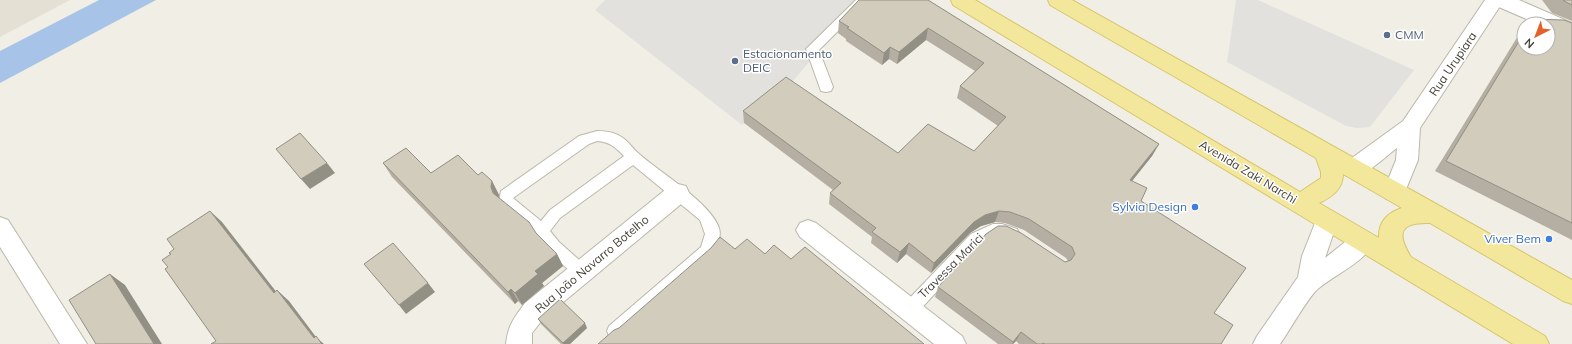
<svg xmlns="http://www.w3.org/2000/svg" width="1572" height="344" font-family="Mulish,sans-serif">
<rect width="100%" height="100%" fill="#f1efe5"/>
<path fill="#e4e1d4" d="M0,0H70L0,37Z"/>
<g fill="#e2e1dd">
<path d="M605,0H867L835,32L786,89L742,125L595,10Z"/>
<path d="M1236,0H1258L1414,70L1370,127L1357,128L1346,126L1227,62Z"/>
</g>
<path fill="#a7c4e8" d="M99,0H156L0,83V51Z"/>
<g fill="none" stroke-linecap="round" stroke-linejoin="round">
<defs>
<g id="service">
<path d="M856,0H869L819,50L833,87L831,91L826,92L821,91L806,49Z"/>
<path d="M597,131C606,131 615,132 623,138C629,142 633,149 638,153C659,172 711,203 719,228C722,238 716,248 711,257L621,336L615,338L609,336L607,331L609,326L701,247L705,234L700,220L633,165L560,218L550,231L559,242L587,267L590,272L587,277L582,279L577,277L554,257L543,245L536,234L501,205L499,201L501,191L579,136ZM597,141C610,142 615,147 624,156L550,210L541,221L513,198L589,144Z"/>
<path d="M993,224H1002L1017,229L1019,233L1017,237C1003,242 999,231 981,244L915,315L909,317L903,315L901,310L903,305L971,234Z"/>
</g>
<g id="minor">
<path d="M1492,0H1519L1572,23V38L1548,28V24H1538L1494,5Z"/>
<path d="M678,184L686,186L689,193L686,200L543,319L532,333V344H506C508,325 514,318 525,303L670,186Z"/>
<path d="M808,220L816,223L962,336L966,344H934L800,237L796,230L800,223Z"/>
</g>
<g id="tertiary">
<path d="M1485,0H1504L1420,128L1418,160L1402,199L1394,201L1386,199L1383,192L1396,160L1397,148C1383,158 1363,181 1345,175L1342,169L1345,163L1403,121Z"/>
<path d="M1327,210L1335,213L1338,220L1325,258L1355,234L1363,231L1371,234L1375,241C1364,263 1337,273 1319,288C1309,295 1289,332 1280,344H1253L1257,336L1298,277L1302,256L1319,213Z"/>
<path d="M0,217L8,220L87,344H60L0,247Z"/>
</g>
<path id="primary" d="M951,0H975L1300,192L1321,178V172L1316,158L1050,5L1048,0H1072L1572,280V304L1563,301L1430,223C1400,222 1396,233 1411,257L1545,336L1549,344H1513L953,5ZM1343,174L1402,208C1388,212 1378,222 1379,238L1319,203C1332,197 1343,189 1343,174Z"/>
</defs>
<use href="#service" stroke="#bbb7a9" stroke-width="2"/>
<use href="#minor" stroke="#bbb7a9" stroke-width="2"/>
<use href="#tertiary" stroke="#bbb7a9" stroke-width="2"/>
<use href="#primary" stroke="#d6c66e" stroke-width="2"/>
<use href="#service" fill="#fff" fill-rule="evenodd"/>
<use href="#minor" fill="#fff" fill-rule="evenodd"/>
<use href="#tertiary" fill="#fff" fill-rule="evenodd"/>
<use href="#primary" fill="#f3e79c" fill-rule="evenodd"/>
</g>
<g fill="#b4afa2">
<path d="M928,0L1159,144L1152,156L1132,181L1141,201L1214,313L1221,344H1019L1016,341L1013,344H998L935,297L938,287L1065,262L1068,261L1066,258L1024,230L1005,223L995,222L981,226L970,233L931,273L906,254L897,263L871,243L872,237L829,204L830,193L833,190L744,123L743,111L898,153L974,151L998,126L957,98L960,86L975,71L926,40L897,64L889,59L882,65L846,41V39L838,33L839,21Z"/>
<path d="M1542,0H1572V21L1552,13Z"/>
<path d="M1532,19L1572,23V240L1435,171L1521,31L1524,28V48L1548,24H1528Z"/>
<path d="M383,163L431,173L478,175L492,181L499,195L498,197L557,254L563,266L542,283L544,286L522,305L518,301L515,304L392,177Z"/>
<path d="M538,319L587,328L570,344H561L541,324Z"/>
</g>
<g fill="#928f84">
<path d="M928,28L926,40L897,64L899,52Z"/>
<path d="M890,47L889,59L882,65L884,53Z"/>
<path d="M1159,144L1152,156L1124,191L1130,180Z"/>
<path d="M327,163L335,173L310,189L301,179Z"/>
<path d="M492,181L499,195L498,201L491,187Z"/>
<path d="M210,211L222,222L285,303L274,293Z"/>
<path d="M999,211L995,222L981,226L970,233L931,273L934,263L974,222L985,215Z"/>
<path d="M909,243L906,254L897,263L900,252Z"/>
<path d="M557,254L563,266L542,283L544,286L522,305L515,293L535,271Z"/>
<path d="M110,274L125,285L162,344H154Z"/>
<path d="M428,283L435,292L406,314L399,305Z"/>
<path d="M511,289L518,301L515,304L508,292Z"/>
<path d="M277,290L289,301L316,337L324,344H322L314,338Z"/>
<path d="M585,323L587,328L570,344H563V343Z"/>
<path d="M1021,332L1016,341L1013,344H1012Z"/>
</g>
<g fill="#d1ccbc" stroke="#928f84">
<path d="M859,0H928L1159,144L1130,180L1147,188L1141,201L1246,268L1214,313L1233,325L1221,344H1045L1043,343L1042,344H1037L1021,332L1013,342L938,287L986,234L998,226H1006L1021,233L1065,262L1071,260L1075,254L1072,247L1029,219L1010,212L999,211L985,215L974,222L934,263L909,243L900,252L872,232L876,228L830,193L841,183L743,111L786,77L898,153L928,124L974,151L1006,117L960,86L984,63L928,28L899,52L890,47L884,53L847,28L849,27L839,21Z"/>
<path d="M1563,0H1572V5L1564,1Z"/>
<path d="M1532,19L1564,20L1572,23V223L1446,161L1524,33V48H1548V24H1530Z"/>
<path d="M300,133L327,163L301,179L276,149Z"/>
<path d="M406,148L431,173L458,155L478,175L482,172L492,181L491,187L493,193L529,222L536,233L557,254L535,271L538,274L515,293L511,289L508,292L383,163Z"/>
<path d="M210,211L274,293L277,290L314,338L316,336L322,344H211L216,341L165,269L168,267L162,260L171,254L169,253L174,249L167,239Z"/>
<path d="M720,237L735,249L747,239L765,254L774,245L791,259L805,247L924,344H598L614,330L619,328L711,248Z"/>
<path d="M393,243L428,283L399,305L364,264Z"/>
<path d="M110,274L154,344H96L69,300Z"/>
<path d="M560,299L585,323L563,343L538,319Z"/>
</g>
<g fill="#5c6f8a" stroke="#fff" stroke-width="1.5">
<circle cx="1387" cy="35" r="4"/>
<circle cx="735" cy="61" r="4"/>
</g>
<g fill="#3f7fe0" stroke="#fff" stroke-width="1.5">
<circle cx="1195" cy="207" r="4"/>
<circle cx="1549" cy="239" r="4"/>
</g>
<g text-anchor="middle" stroke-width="3" stroke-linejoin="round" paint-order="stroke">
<g font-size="12" fill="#4e5e75" stroke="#fff" text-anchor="start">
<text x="1395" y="39">CMM</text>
<text x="743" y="58">Estacionamento<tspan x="743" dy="14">DEIC</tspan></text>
</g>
<g font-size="12" fill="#423f36" stroke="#fff">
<text transform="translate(1453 64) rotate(-56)" y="4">Rua Urupiara</text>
<text transform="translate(1248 172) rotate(31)" y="4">Avenida Zaki Narchi</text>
<text transform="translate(592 264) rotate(-40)" y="4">Rua João Navarro Botelho</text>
<text transform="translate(951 266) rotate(-45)" y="4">Travessa Marici</text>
</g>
<g font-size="12" fill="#366cbe" stroke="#fff" text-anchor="end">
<text x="1187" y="211">Sylvia Design</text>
<text x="1541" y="243">Viver Bem</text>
</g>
</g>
<g transform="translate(1536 36) rotate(222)"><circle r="19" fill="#ffffff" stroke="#b3b2af"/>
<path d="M0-3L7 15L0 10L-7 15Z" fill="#e3612a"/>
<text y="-6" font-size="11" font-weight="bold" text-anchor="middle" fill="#423f36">N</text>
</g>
</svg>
